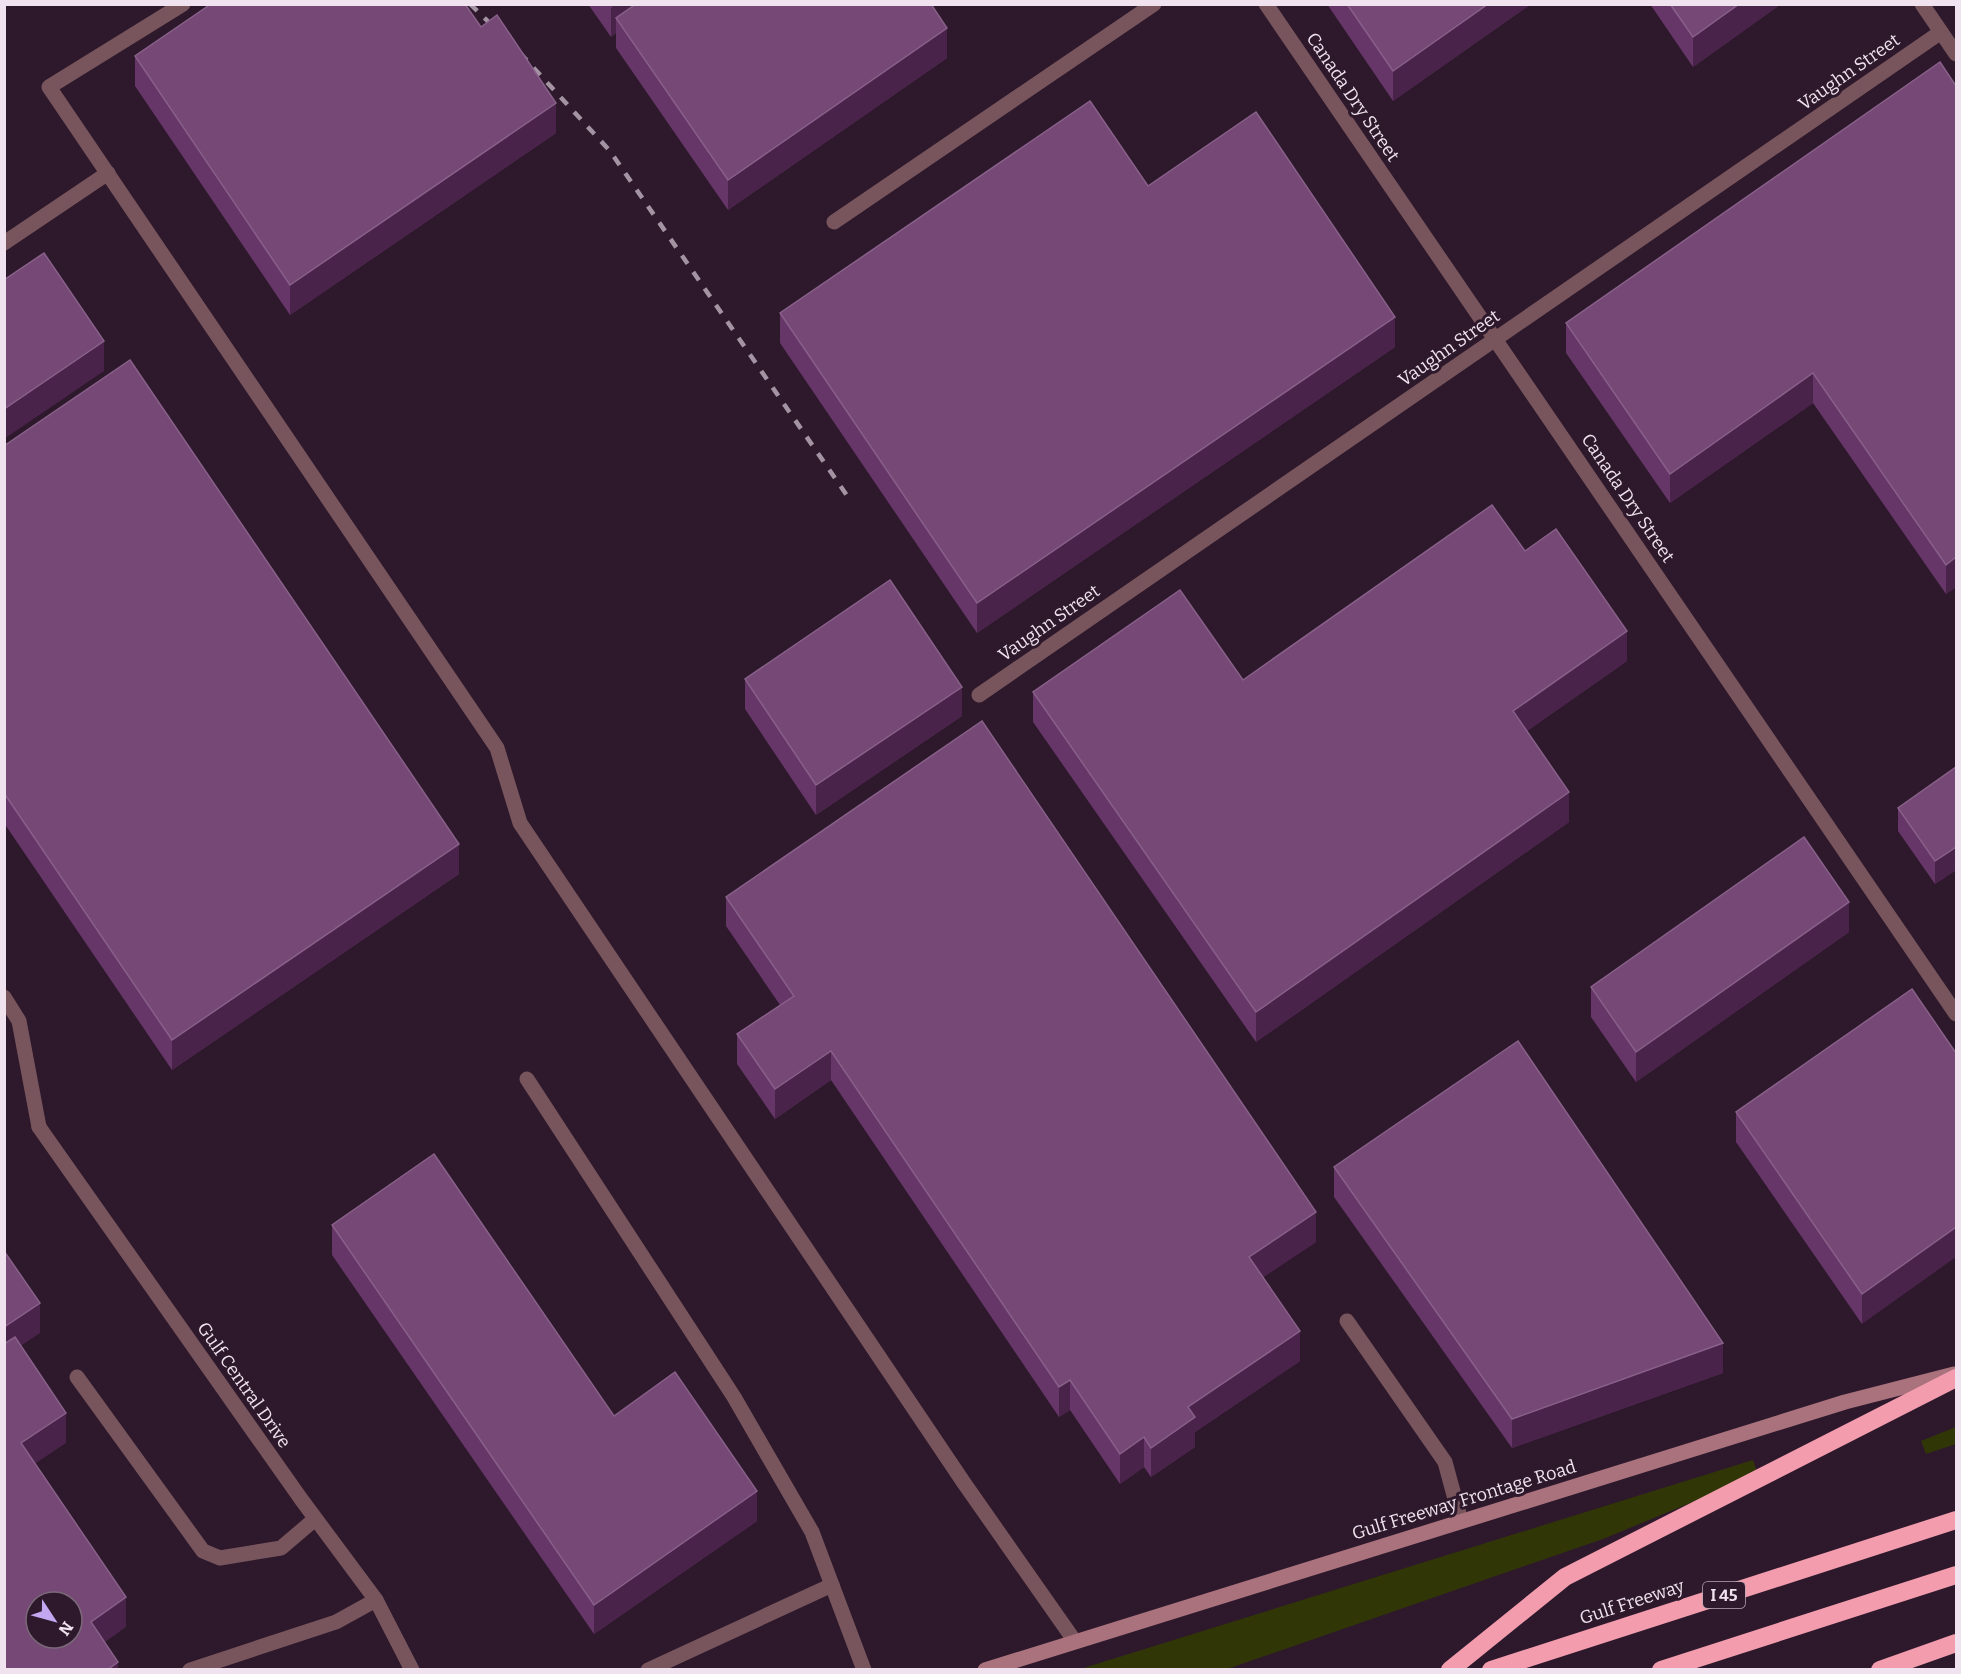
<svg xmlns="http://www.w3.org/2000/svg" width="1961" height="1674" font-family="Bitter,serif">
<rect width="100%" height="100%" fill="#2d192b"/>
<g fill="#313607">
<path d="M1956,1427V1444L1926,1454L1921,1441Z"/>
<path d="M1753,1460L1758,1475L1603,1539L1227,1669L1077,1670Z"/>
</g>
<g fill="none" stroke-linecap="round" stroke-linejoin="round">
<g stroke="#78555c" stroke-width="15">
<path d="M183,4L49,87L497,748L520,823L964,1483L1074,1640"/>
<path d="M834,222L1154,4"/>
<path d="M4,243L108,173"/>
<path d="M4,997L19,1021L39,1127"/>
<path d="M527,1079L734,1397L812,1532L864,1670"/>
<path d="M1347,1321L1445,1462L1461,1521"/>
<path d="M77,1377L203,1551L220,1558L281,1548L315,1519"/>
<path d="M190,1670L336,1622L376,1600"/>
<path d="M648,1670L832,1585"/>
</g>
<g stroke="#78555c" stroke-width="15">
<path d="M1266,4L1956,1014"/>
<path d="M1922,4L1956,54"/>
<path d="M979,695L1941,32"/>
<path d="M39,1127L301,1499L376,1600L412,1670"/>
</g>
<path stroke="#a9727d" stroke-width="15" d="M985,1670L1845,1402L1954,1374"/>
<g stroke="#f29cae" stroke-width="18">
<path d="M1450,1670L1565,1577L1956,1378"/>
<path d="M1491,1670L1956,1520"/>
<path d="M1661,1670L1956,1575"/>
<path d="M1880,1670L1956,1643"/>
</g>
<g stroke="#a493a2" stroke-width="4.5" stroke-dasharray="10 10" stroke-linecap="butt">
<path d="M470,4L501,34"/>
<path d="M520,53L610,151L850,500"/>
</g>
</g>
<g fill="#663668">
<path d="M588,4H931L947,58L728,210L616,48V33L611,37Z"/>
<path d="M1327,4H1531L1393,101Z"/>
<path d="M1650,4H1781L1693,67Z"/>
<path d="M135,56L556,133L290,315L135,86Z"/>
<path d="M1956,86V587L1946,594L1813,403L1670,503L1566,353V323Z"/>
<path d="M1148,186L1395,347L977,633L780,343V313Z"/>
<path d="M4,446L459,874L172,1070L4,823Z"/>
<path d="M1627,661L1527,731L1569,822L1256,1042L1033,722V692L1243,680Z"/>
<path d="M745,679L962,716L816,815L745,709Z"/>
<path d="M1956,767V870L1935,884L1898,831V808Z"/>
<path d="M726,897L1316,1242L1263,1277L1300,1361L1195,1432V1447L1151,1477L1144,1467L1120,1484L1070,1410L1059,1417L831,1080L775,1119L737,1064V1034L780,1005L726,926Z"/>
<path d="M1849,932L1636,1082L1591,1017V987Z"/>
<path d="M1956,1053L1862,1324L1736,1142V1112Z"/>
<path d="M1334,1167L1723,1373L1512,1448L1334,1197Z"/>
<path d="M332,1225L614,1416L757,1521L594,1634L332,1255Z"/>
</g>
<g fill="#49234a">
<path d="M615,4H658L616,18V33L611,37V8Z"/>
<path d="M1488,4H1531L1393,101V71Z"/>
<path d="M1739,4H1781L1693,67V37Z"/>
<path d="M947,28V58L728,210V180Z"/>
<path d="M556,103V133L290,315V285Z"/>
<path d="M1395,317V347L977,633V603Z"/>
<path d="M104,341V371L4,439V409Z"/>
<path d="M1813,373V403L1670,503V474Z"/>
<path d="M1956,557V587L1946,594V565Z"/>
<path d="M1627,631V661L1513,741V711Z"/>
<path d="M962,687V716L816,815V785Z"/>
<path d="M1569,792V822L1256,1042V1012Z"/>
<path d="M459,844V874L172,1070V1040Z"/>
<path d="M1956,847V870L1935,884V861Z"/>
<path d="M1849,902V932L1636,1082V1052Z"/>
<path d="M831,1051V1080L775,1119V1089Z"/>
<path d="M1316,1212V1242L1249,1287V1257Z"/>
<path d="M1956,1227V1257L1862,1324V1294Z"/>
<path d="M40,1303V1333L4,1357V1327Z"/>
<path d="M1300,1331V1361L1195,1432V1447L1151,1477V1448L1188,1407Z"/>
<path d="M1723,1343V1373L1512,1448V1419Z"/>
<path d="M1070,1380V1410L1059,1417V1387Z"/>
<path d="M66,1413V1443L21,1473V1443Z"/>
<path d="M1144,1437V1467L1120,1484V1454Z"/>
<path d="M757,1491V1521L594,1634V1605Z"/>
<path d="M126,1597V1627L91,1652V1622Z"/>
<path d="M118,1662V1670H107Z"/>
</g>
<g fill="#754876" stroke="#886089" stroke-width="1.5" fill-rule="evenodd">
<path d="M211,4H465L481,27L497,15L556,103L290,285L135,56Z"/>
<path d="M636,4H931L947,28L728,180L616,18Z"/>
<path d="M1347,4H1488L1393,71Z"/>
<path d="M1670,4H1739L1693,37Z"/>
<path d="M1940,62L1956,86V557L1946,565L1813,373L1670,474L1566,323Z"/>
<path d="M1090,101L1148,186L1256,112L1395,317L977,603L780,313Z"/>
<path d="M44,253L104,341L4,409V280Z"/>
<path d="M130,360L459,844L172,1040L4,793V446Z"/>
<path d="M1492,505L1525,551L1556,529L1627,631L1513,711L1569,792L1256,1012L1033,692L1180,590L1243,680Z"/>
<path d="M890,580L962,687L816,785L745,679Z"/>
<path d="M982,721L1316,1212L1249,1257L1300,1331L1188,1407L1195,1417L1151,1448L1144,1437L1120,1454L1070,1380L1059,1387L831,1051L775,1089L737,1034L794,996L726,897Z"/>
<path d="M1956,767V847L1935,861L1898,808Z"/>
<path d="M1804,837L1849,902L1636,1052L1591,987Z"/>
<path d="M1912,989L1956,1053V1227L1862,1294L1736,1112Z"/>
<path d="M1518,1041L1723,1343L1512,1419L1334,1167Z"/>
<path d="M434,1154L614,1416L675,1372L757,1491L594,1605L332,1225Z"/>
<path d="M4,1251L40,1303L4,1327Z"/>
<path d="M15,1337L66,1413L21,1443L126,1597L91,1622L118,1662L107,1670H4V1344ZM36,1602H72V1638H36Z"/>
</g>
<g text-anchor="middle" stroke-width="6" stroke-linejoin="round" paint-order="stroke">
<rect fill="#2d192b" stroke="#b6a6b4" stroke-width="1.5" x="1703" y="1582" width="42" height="26" rx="4.5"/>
<g font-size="16" font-weight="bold" fill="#f0e2ee">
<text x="1724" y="1601">I 45</text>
</g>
<g font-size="18" fill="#f0e2ee" stroke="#2d192b">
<text transform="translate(1849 72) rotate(-35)" y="6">Vaughn Street</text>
<text transform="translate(1353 97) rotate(56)" y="6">Canada Dry Street</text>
<text transform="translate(1449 348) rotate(-35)" y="6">Vaughn Street</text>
<text transform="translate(1628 498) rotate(56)" y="6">Canada Dry Street</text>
<text transform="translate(1049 623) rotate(-35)" y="6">Vaughn Street</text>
<text transform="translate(244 1385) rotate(55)" y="6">Gulf Central Drive</text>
<text transform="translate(1464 1500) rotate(-17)" y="6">Gulf Freeway Frontage Road</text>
<text transform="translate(1632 1602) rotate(-18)" y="6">Gulf Freeway</text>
</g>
</g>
<rect width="1961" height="1674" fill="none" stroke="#f0e2ee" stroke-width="12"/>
<g transform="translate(54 1620) rotate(126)"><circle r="28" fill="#2d192b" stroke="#7b6979" stroke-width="1.5"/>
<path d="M0-4.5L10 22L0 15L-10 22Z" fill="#c4a7f1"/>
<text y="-9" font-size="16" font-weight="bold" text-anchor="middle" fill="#f0e2ee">N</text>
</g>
</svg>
